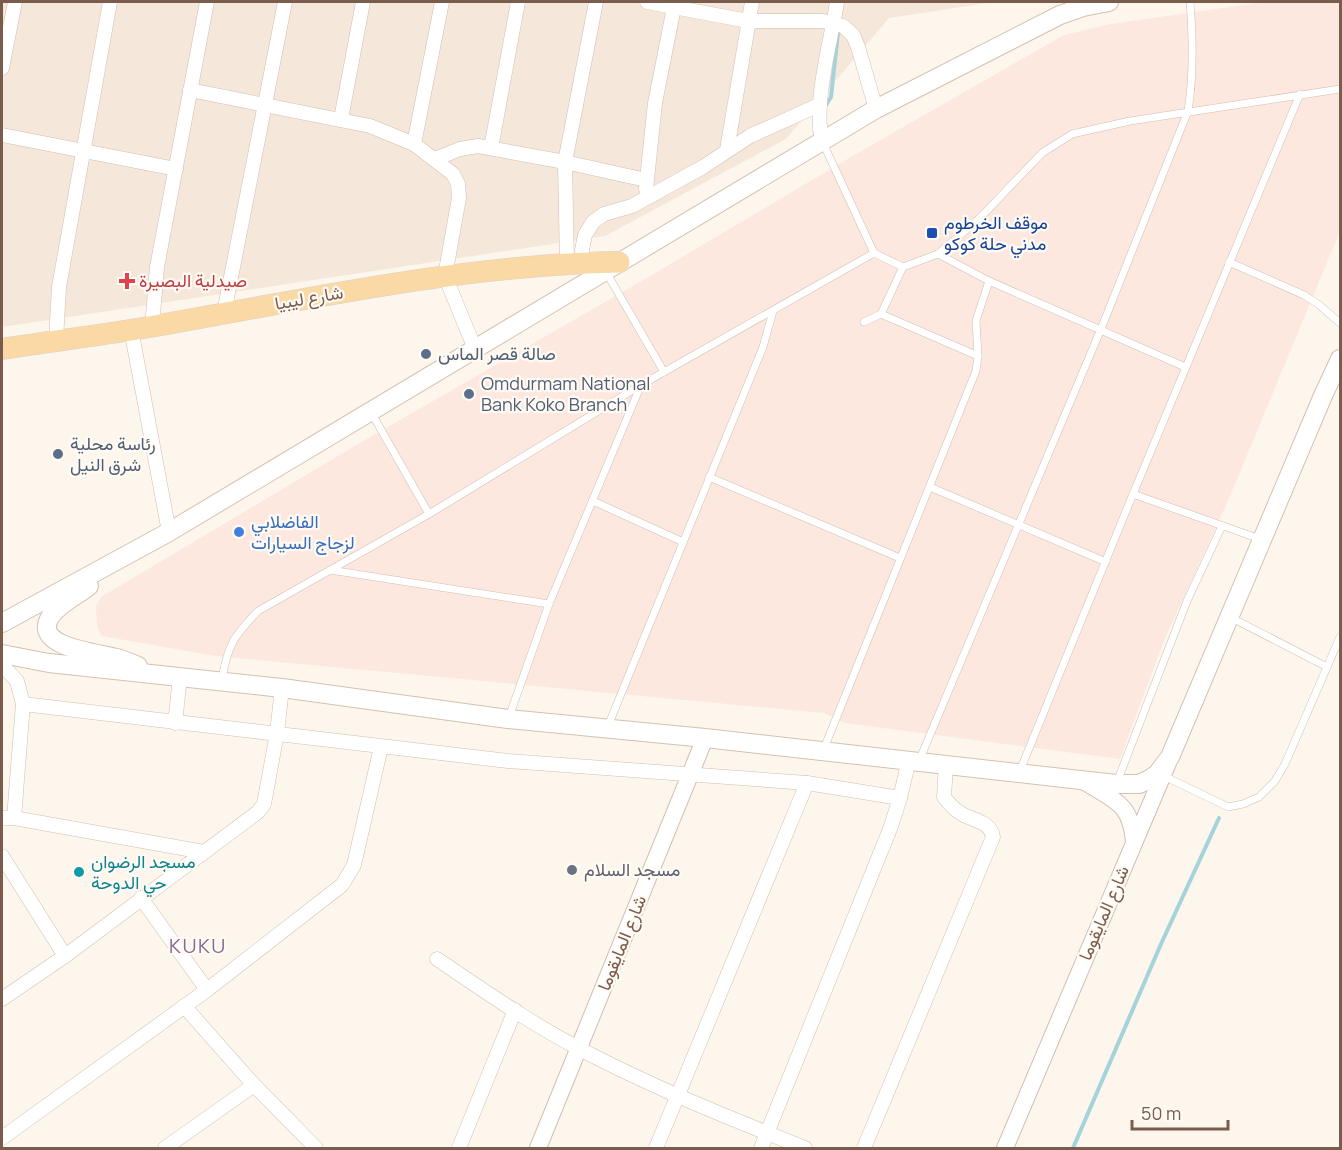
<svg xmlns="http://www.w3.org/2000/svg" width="1342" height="1150" font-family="Manrope,Vazirmatn,sans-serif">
<rect width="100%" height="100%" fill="#fdf6ec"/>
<path fill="#f5e8da" d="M2,2H994L889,18L786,139L605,236L2,327Z"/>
<path fill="#fde8e0" d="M1265,2H1340V231L1231,494L1163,643L1120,759L845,723L824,713L215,656L102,636L97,627L96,606L101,597L358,444L640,282L844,161L1064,35L1110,24Z"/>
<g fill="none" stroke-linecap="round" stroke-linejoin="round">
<g stroke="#a5d3da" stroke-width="4">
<path d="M824,108L831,97L838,33"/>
<path d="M1073,1148L1161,944L1219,818"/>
</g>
<defs>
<g id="service">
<path d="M823,143L874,253L903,267"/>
<path d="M938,254L989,281L1185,367"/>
<path d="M1229,262L1304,295L1318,304L1340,323"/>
<path d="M606,272L664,372"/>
<path d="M881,314L978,356"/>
<path d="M864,322L881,314L903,267L938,254L981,217L1042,153L1072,134L1130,121L1340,89"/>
<path d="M371,412L429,514"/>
<path d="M709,477L900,558"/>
<path d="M930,487L1106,562"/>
<path d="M1133,494L1260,539"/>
<path d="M593,501L683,542"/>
<path d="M330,570L549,604"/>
<path d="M1230,617L1327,667"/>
<path d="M222,679C228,644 234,636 258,611L429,514L641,385L874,253"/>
<path d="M509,717L549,604L641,385"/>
<path d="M608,726L763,347L773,311"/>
<path d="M823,751C873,624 926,498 976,371L978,356L976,321L989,281"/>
<path d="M919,761L1101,329L1188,111C1194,74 1193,39 1190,2"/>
<path d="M1019,773L1133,494L1300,94"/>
<path d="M1164,776L1228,807L1243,804L1259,797L1275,781L1285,764L1340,637"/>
<path d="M1117,782L1187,601L1222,526"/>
</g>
<g id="minor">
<path d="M647,2L748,21H823L843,26L853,35L858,47L876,109"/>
<path d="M2,68L15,2"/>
<path d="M190,90L370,126L414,144L453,174L458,184L459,198L445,276L475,349"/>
<path d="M341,119L363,2"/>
<path d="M2,135L176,169"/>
<path d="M822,141C813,102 831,42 837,2"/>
<path d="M414,144L442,2"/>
<path d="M491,148L518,2"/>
<path d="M727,150L752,2"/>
<path d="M435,159L460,149L478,146L565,162L646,180"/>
<path d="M646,189L655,103L675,2"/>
<path d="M584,262L582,250L585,235L593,222L604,214L632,206L703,167L750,136L819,105"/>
<path d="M567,264L565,162L596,2"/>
<path d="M224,313L285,2"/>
<path d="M152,327L157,267L207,2"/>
<path d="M131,329L169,532"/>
<path d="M56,340L59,287L110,2"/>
<path d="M4,667L17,681L23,704L14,818"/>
<path d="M23,704L508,761L807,783L900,798"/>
<path d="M175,723L180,677"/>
<path d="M2,818H14L204,852"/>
<path d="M2,856L65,956"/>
<path d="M141,898L207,990"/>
<path d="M437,959C483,990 530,1023 580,1049C652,1087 729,1118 805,1148"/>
<path d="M2,999L65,956L258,812L264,804L277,733L282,688"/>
<path d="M184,1006L254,1085L316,1148"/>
<path d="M2,1138L207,990L342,885L354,865L381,747"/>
<path d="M165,1148L254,1085"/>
<path d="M459,1148L515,1010"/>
<path d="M656,1148L807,783"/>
<path d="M761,1148L890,829L900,798L909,760"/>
<path d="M864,1148L993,837C990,821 974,821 962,814C955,810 949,804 944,797L946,765"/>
</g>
<g id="tertiary">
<path d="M1085,782C1115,801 1131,803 1134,842"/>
<path d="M538,1148L705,738"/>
<path d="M1005,1148L1168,763"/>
</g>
<g id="secondary">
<path d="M89,586C77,596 56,605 49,619C34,648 100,653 117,658C124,660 131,663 138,666"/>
<path d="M2,623L169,532L876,109L1060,15L1083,7L1109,2"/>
<path d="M2,654L49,663L282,688L508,719L705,738L1116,784H1139L1148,780L1157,774L1170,757L1322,398L1340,359"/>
</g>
<path id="primary" d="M2,349C52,341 104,335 155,326C308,299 462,265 619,262"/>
</defs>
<use href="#service" stroke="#d1beb0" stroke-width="8"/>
<use href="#minor" stroke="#d1beb0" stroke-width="15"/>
<use href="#tertiary" stroke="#d1beb0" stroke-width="18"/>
<use href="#secondary" stroke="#d6c0b0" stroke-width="20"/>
<use href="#primary" stroke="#dad1cd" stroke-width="22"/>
<use href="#service" stroke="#fff" stroke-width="7"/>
<use href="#minor" stroke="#fff" stroke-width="14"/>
<use href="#tertiary" stroke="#fff" stroke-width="16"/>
<use href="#secondary" stroke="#fff" stroke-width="18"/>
<use href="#primary" stroke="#fbd9a5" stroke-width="21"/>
</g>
<rect fill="#1a4fb4" stroke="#fffaf3" stroke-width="2" x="926" y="227" width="12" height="12" rx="3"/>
<path fill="#e0444e" stroke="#fffaf3" stroke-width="2" d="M124 272h6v6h6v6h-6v6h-6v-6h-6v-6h6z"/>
<g fill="#5c6f8a" stroke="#fffaf3" stroke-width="2">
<circle cx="426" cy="354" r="6"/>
<circle cx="469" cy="394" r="6"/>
<circle cx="58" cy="454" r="6"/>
</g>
<circle fill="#3f7fe0" stroke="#fffaf3" stroke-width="2" cx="239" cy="532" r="6"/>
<circle fill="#6b7280" stroke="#fffaf3" stroke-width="2" cx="572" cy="870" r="6"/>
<circle fill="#0f9aa8" stroke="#fffaf3" stroke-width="2" cx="79" cy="872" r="6"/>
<g text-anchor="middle" stroke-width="4.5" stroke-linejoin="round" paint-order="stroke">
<g font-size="18" fill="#164399" stroke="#fffaf3" text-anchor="start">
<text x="944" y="229">موقف الخرطوم<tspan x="944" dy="21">مدني حلة كوكو</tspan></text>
</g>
<g font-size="18" fill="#be3a42" stroke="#fffaf3" text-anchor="start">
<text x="139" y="287">صيدلية البصيرة</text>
</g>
<g font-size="18" fill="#7a5c4d" stroke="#fffaf3">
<text transform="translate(309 298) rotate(-10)" y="6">شارع ليبيا</text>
<text transform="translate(1104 913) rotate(-67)" y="6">شارع المايقوما</text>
<text transform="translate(622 943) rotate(-68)" y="6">شارع المايقوما</text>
</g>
<g font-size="18" fill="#4e5e75" stroke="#fffaf3" text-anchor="start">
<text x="438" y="360">صالة قصر الماس</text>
<text x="481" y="390">Omdurmam National<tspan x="481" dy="21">Bank Koko Branch</tspan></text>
<text x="70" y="450">رئاسة محلية<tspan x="70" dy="21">شرق النيل</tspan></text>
</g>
<g font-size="18" fill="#366cbe" stroke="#fffaf3" text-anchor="start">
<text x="251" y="528">الفاضلابي<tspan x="251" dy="21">لزجاج السيارات</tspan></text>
</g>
<g font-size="18" fill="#0d838f" stroke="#fffaf3" text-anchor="start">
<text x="91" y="868">مسجد الرضوان<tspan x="91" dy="21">حي الدوحة</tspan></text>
</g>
<g font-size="18" fill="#5b616d" stroke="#fffaf3" text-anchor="start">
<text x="584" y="876">مسجد السلام</text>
</g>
<g font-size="20" letter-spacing="1.5" fill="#846695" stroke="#fffaf3">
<text x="198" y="953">KUKU</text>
</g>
</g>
<rect width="1342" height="1150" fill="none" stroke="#7a5c4d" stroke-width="6"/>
<path d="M1132 1120v9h96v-9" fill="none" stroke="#7a5c4d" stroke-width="3"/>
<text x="1141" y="1120" font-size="18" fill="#7a5c4d" stroke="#fffaf3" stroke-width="4.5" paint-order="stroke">50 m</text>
</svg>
